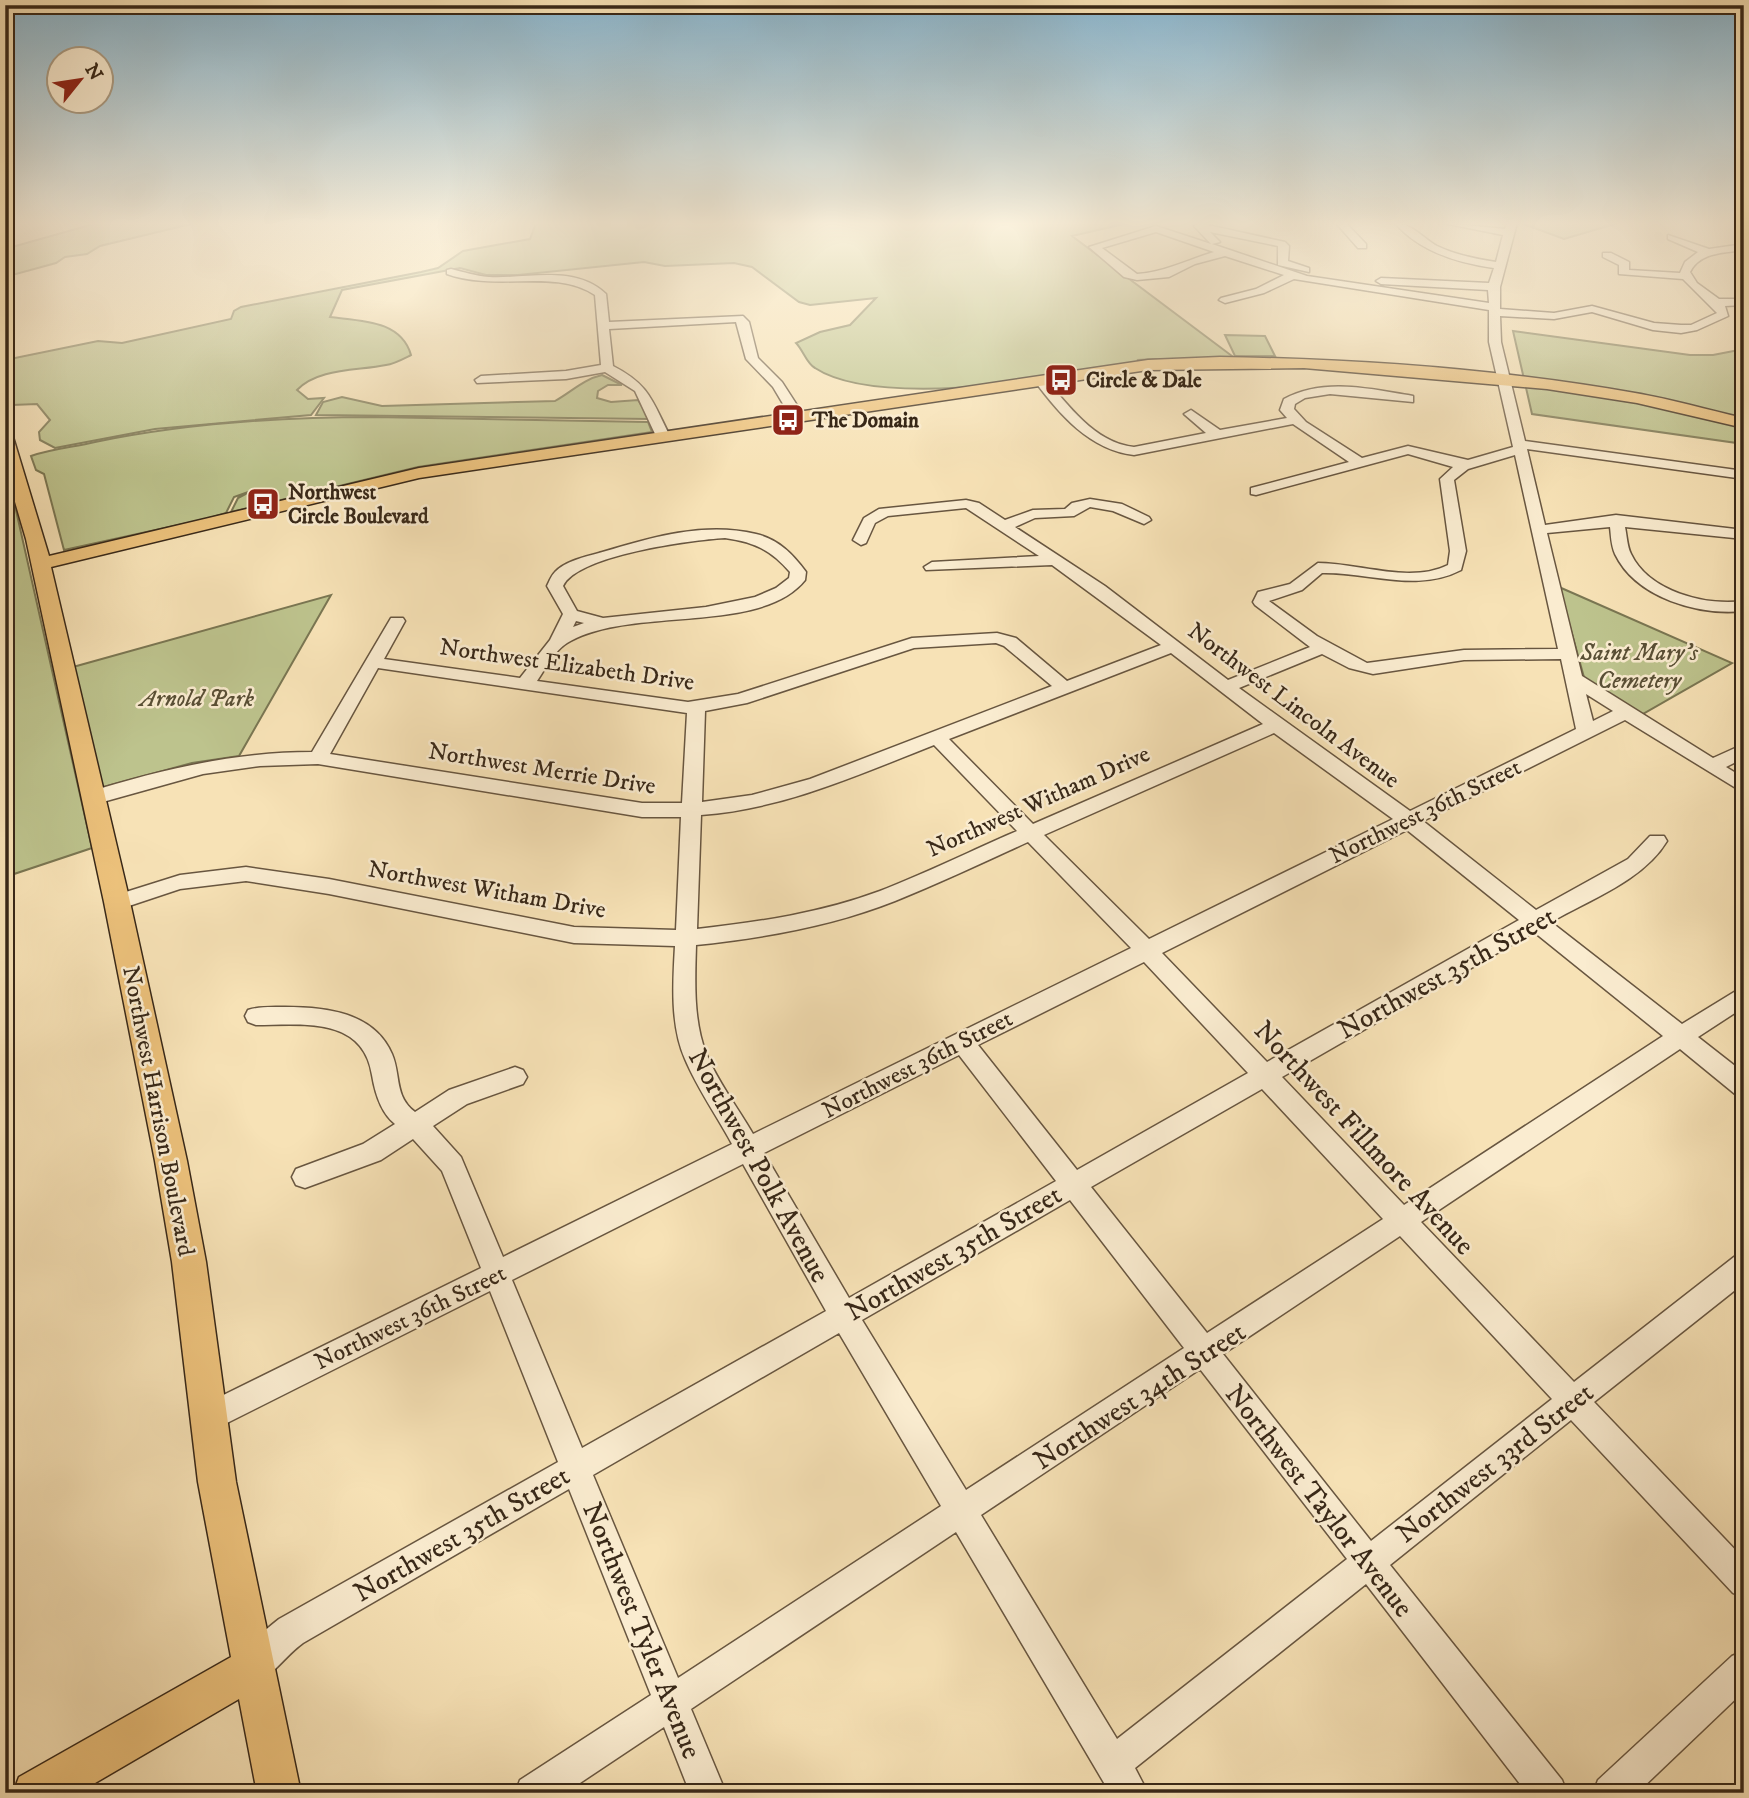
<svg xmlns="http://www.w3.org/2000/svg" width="1749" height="1798" font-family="'IM FELL DW Pica',serif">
<rect width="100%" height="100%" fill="#f7e2b6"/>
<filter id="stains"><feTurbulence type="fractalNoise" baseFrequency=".00286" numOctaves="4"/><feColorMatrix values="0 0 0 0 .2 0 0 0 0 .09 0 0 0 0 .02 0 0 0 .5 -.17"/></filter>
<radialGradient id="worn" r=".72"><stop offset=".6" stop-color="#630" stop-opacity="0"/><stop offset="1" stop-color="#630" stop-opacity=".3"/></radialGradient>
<g fill="#bdc38d" stroke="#7a7652" stroke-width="2">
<path d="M97,223H195L100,246L87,254L65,257L56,263L5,277V249Z"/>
<path d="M536,223H1128L1072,236L1240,362L1174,364L1156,359L1138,360L1140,366C1065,377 879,410 815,368C807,364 803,350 796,343L820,332L850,325L876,298L810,305L799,302L752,267L734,263L665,266L644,262L518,275H486L460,268L342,290L330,317C361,321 401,320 411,355C403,359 394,364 386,365C357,371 318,368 297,390L308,399L324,398L311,415L155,429L55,448L40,440L39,432L50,420L37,404L12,405L5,390L8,382L5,360L98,341L122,343L231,319L234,311L241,307L421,272L438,268L463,251L530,239Z"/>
<path d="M1521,223H1618L1564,239Z"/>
<path d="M1513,331L1690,355H1713L1744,349V444L1532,414Z"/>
<path d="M1225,335L1265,336L1275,356H1235Z"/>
<path d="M602,375L622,385H608L598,391L597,398L611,402L638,400L650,419L316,415L323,402L342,397L382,406L555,401C571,392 584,379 602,375Z"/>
<path d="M374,417L648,422L652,432L418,467L231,512L238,498L251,491L234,497L226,513L206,519L64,550L44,474L36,470L31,456C51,449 74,447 95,442C187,423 280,417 374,417Z"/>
<path d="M5,475L13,497L92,848L5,877Z"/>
<path d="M1559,587L1732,663L1641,715L1585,681Z"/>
<path d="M331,595L239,756L192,763L100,788L73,667Z"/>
</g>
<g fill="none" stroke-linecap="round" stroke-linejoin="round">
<defs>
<g id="minor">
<path d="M1199,223L1285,242L1289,246L1288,261L1309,268V272L1278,265V246L1210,232L1220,242L1212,244L1307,276L1489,303L1488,290L1381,284L1376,281L1381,278L1489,283L1494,268C1458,263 1420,252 1395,223C1411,223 1423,238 1437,246C1456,255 1476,259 1496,262L1503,235L1443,223L1505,229L1507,223H1517L1500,287V309L1554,313L1592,306L1654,323L1681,325H1691L1717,313L1683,279L1619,274V265L1603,257V253H1611L1629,262V270L1680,273L1685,262L1698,252L1668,239V235L1709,249L1744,244V250C1724,253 1700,252 1690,272L1697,283L1719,299H1744V305L1725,306L1728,316L1697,330L1681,333L1653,330L1592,312L1554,319L1500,316L1501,342L1525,441L1744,471V479L1527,449L1545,525L1616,515L1744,530V539L1625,527C1627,536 1627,546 1631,554C1649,592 1706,606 1744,601V611C1699,616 1636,598 1615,554C1611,545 1611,535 1610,527L1547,533L1582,676L1713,758L1744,744V758L1726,767L1744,778V793L1625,720L1423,821L1536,910L1628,859L1650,836H1664L1667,841C1644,880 1589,900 1551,922L1682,1024L1744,986V1007L1698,1037L1744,1073V1097L1735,1094L1680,1049L1421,1222L1574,1382L1734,1257L1744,1253V1283L1594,1402L1744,1559V1598L1733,1593L1571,1420L1390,1565L1562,1780L1567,1793H1527L1366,1584L1135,1768L1148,1793H1110L956,1532L691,1709L726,1793H690L664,1727L565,1793H515L520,1780L651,1695L569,1489L303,1643C285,1656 273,1676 253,1685L241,1680L236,1668C245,1648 262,1632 279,1619L558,1462L490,1291L219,1427L209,1432L199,1427L194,1417L199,1407L481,1268L442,1171L413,1139L381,1160L305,1188L296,1185L292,1177L296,1169L363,1144L395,1124C381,1113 375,1093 372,1075C363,1016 302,1025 256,1025L248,1022L245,1016L248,1010C260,1006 273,1007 285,1007C325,1007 374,1012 392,1054C401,1075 394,1096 415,1112L449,1090L515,1067L523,1070L527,1077L523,1084L467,1104L433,1126L461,1157L503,1257L732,1144C717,1116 697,1088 685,1059C670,1025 673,982 675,946L574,943L329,894L246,881L180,889L117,910L110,907L106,902L110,897L180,875L246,867L329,879L574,927L676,930L681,817H642L318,764L260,766L203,774L92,805L82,798L85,793C160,770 234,752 312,752L391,618H403L405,621L384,659L520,678L550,640L563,614L547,586C549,582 551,576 555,572C565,561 585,557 599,553C649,538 704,521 756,534C778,539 793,554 806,572L805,580C760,636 629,605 567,643C555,650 545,669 537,681L688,702L738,694L912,638L997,633L1016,638L1067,681L1161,645L1052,565L926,570L924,567L932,562L1039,556L966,508L888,516L875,523L866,543L861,545L853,540L864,518L879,509L966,500L979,503L1005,520L1033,510L1065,509L1072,503L1090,499L1122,504L1149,517L1151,520L1144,524L1113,511L1090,507L1074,516L1035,518L1015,527L1105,586L1228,680L1310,647L1255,605L1253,602L1258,592L1290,584L1318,563C1359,563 1410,584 1448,565L1450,551L1440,479L1453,467L1408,454L1256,495L1251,494V488L1349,462L1293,424L1134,455C1090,450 1059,414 1034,380L1044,377C1068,405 1095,443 1134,447L1206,433L1184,414L1191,410L1220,430L1287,418L1280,410L1284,399C1322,378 1367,388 1408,395L1413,396V402L1330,394L1305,398L1295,404L1294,409L1306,422L1362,458L1408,446L1468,460L1513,447L1489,342V310L1294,279L1264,293L1225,303L1219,300L1221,298L1256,289L1284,275L1225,256L1195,264L1169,277L1137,280L1124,277L1089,247L1156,226L1211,244L1194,226ZM1156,232L1214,252C1187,260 1165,272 1137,274L1102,248ZM1515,455L1558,649L1464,650L1367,663L1317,636L1269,601L1302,590L1322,573C1369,572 1417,593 1461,570L1466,551L1454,480L1468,469ZM725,538C754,542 771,550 790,572L789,578L776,588L755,597L706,607L603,618L577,611L563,586C578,555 691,540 725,538ZM576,621L584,623L573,627ZM996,643L1004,646L1052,686L810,779L752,795L702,802L705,711L747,703L914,648ZM1171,653L1263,724L1033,824L949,739ZM1322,654L1349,668L1373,674L1464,660L1561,659L1576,729L1410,811L1239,688ZM378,668L687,713L682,803H642L330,754ZM1586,694L1613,711L1593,721ZM1274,733L1393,819L1149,939L1044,835ZM934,745L1017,831C971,851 926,873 880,891C821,913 759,922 697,929L701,815C783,809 858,775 934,745ZM1407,830L1519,920L1267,1062L1162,953ZM1028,842L1131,948L753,1134C738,1108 717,1081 706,1053C693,1020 695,980 696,945C764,938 832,926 895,901C940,883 984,862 1028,842ZM1534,932L1663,1036L1404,1205L1282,1077ZM1144,962L1248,1073L1077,1170L978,1045ZM959,1055L1056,1181L849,1298L764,1153ZM1262,1089L1383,1219L1207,1333L1091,1187ZM743,1164L826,1311L582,1448L512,1280ZM1070,1200L1184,1348L966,1490L862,1320ZM1400,1236L1552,1399L1371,1541L1223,1354ZM839,1333L941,1506L678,1678L593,1475ZM1200,1369L1347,1559L1117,1739L981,1515Z"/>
<path d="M1336,223H1346L1366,244V248H1358Z"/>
<path d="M1735,223H1744V227L1736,225Z"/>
<path d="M451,269C464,272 475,276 489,277C527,279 575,264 606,294L609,322L743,316L749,322L758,358L782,382L804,416L792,419L773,387L746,359L736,322L609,329L613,366C650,385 652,401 670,436L663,440L656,436L635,391L605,372L566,379L477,383L475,380L481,376L566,371L601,365L595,295C555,268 497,292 447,274V270Z"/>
<path d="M1744,1651V1691L1637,1793H1593L1598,1780L1732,1656Z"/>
</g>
<path id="major" d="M1220,357C1358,359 1499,369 1635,393C1671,399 1708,410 1744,418V428L1637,403L1547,389L1304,368L1148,370L419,478L51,567L130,902L187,1161L206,1262L236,1482L301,1793H257L239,1699L78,1793H13L19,1777L231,1657L198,1482L172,1262L155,1161L104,902L26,539L5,468V432L13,437L49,556L419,468L1148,360Z"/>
</defs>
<use href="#minor" stroke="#685640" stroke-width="3"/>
<use href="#major" stroke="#382818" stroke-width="3"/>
<use href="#minor" fill="#faecd0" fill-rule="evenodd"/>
<use href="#major" fill="#ecc17b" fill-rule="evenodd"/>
</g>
<linearGradient id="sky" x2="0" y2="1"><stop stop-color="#8ab8d2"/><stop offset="0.47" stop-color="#fbf2de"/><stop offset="1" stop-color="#fbf2de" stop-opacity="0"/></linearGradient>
<rect width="1749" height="475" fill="url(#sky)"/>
<defs>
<symbol id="bus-square" viewBox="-11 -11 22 22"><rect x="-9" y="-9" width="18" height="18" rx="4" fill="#8f2418" stroke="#faecd0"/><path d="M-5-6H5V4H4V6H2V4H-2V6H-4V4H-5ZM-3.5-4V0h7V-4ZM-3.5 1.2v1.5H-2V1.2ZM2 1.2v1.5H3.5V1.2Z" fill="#fff"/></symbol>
</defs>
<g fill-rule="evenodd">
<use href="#bus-square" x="1042" y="361" width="38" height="38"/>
<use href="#bus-square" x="769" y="401" width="38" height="38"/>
<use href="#bus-square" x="244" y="485" width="38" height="38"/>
</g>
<g text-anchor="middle" stroke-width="5" stroke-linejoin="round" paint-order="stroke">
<g font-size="21" font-weight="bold" fill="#382818" stroke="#faecd0" text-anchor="start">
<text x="1086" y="387">Circle &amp; Dale</text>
<text x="812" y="427">The Domain</text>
<text x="288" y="499">Northwest<tspan x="288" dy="24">Circle Boulevard</tspan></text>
</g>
<g font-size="24" font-style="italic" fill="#594f35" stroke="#faecd0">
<text x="1639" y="660">Saint Mary's<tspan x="1639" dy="28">Cemetery</tspan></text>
<text x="197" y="706">Arnold Park</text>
</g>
<g font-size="24" fill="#382818" stroke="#faecd0">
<text transform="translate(567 664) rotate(8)" y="8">Northwest Elizabeth Drive</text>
<text transform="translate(1294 705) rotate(37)" y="8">Northwest Lincoln Avenue</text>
<text transform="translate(542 768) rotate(9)" y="8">Northwest Merrie Drive</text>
<text transform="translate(1038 801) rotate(-24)" y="8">Northwest Witham Drive</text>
<text transform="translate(1425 811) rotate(-26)" y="8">Northwest 36th Street</text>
<text transform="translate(487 889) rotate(10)" y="8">Northwest Witham Drive</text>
<text transform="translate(917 1064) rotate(-27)" y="8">Northwest 36th Street</text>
<text transform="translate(159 1111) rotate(79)" y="8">Northwest Harrison Boulevard</text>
<text transform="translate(410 1317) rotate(-26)" y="8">Northwest 36th Street</text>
</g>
<g font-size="28" fill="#382818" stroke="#faecd0">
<text transform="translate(1446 972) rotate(-29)" y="10">Northwest 35th Street</text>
<text transform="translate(1365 1137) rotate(47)" y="10">Northwest Fillmore Avenue</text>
<text transform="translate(760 1165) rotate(61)" y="10">Northwest Polk Avenue</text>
<text transform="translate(953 1252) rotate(-30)" y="10">Northwest 35th Street</text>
<text transform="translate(1139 1395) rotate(-33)" y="10">Northwest 34th Street</text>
<text transform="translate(1494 1462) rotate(-38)" y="10">Northwest 33rd Street</text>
<text transform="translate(1320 1500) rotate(52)" y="10">Northwest Taylor Avenue</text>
<text transform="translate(461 1533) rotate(-30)" y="10">Northwest 35th Street</text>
<text transform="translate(643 1630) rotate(68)" y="10">Northwest Tyler Avenue</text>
</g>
</g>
<rect width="1749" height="1798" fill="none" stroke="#f7e2b6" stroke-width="28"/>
<rect x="7" y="7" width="1735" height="1784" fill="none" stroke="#382818" stroke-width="3.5"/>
<rect x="14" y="14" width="1721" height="1770" fill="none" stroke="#382818" stroke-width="2"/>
<g transform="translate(80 80) rotate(60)"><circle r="33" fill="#faecd0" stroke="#ac9e86" stroke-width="2"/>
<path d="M0-5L12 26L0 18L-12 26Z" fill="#8f2418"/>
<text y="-10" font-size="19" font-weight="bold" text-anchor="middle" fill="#382818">N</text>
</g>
<rect width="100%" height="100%" filter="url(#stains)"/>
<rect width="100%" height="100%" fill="url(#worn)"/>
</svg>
